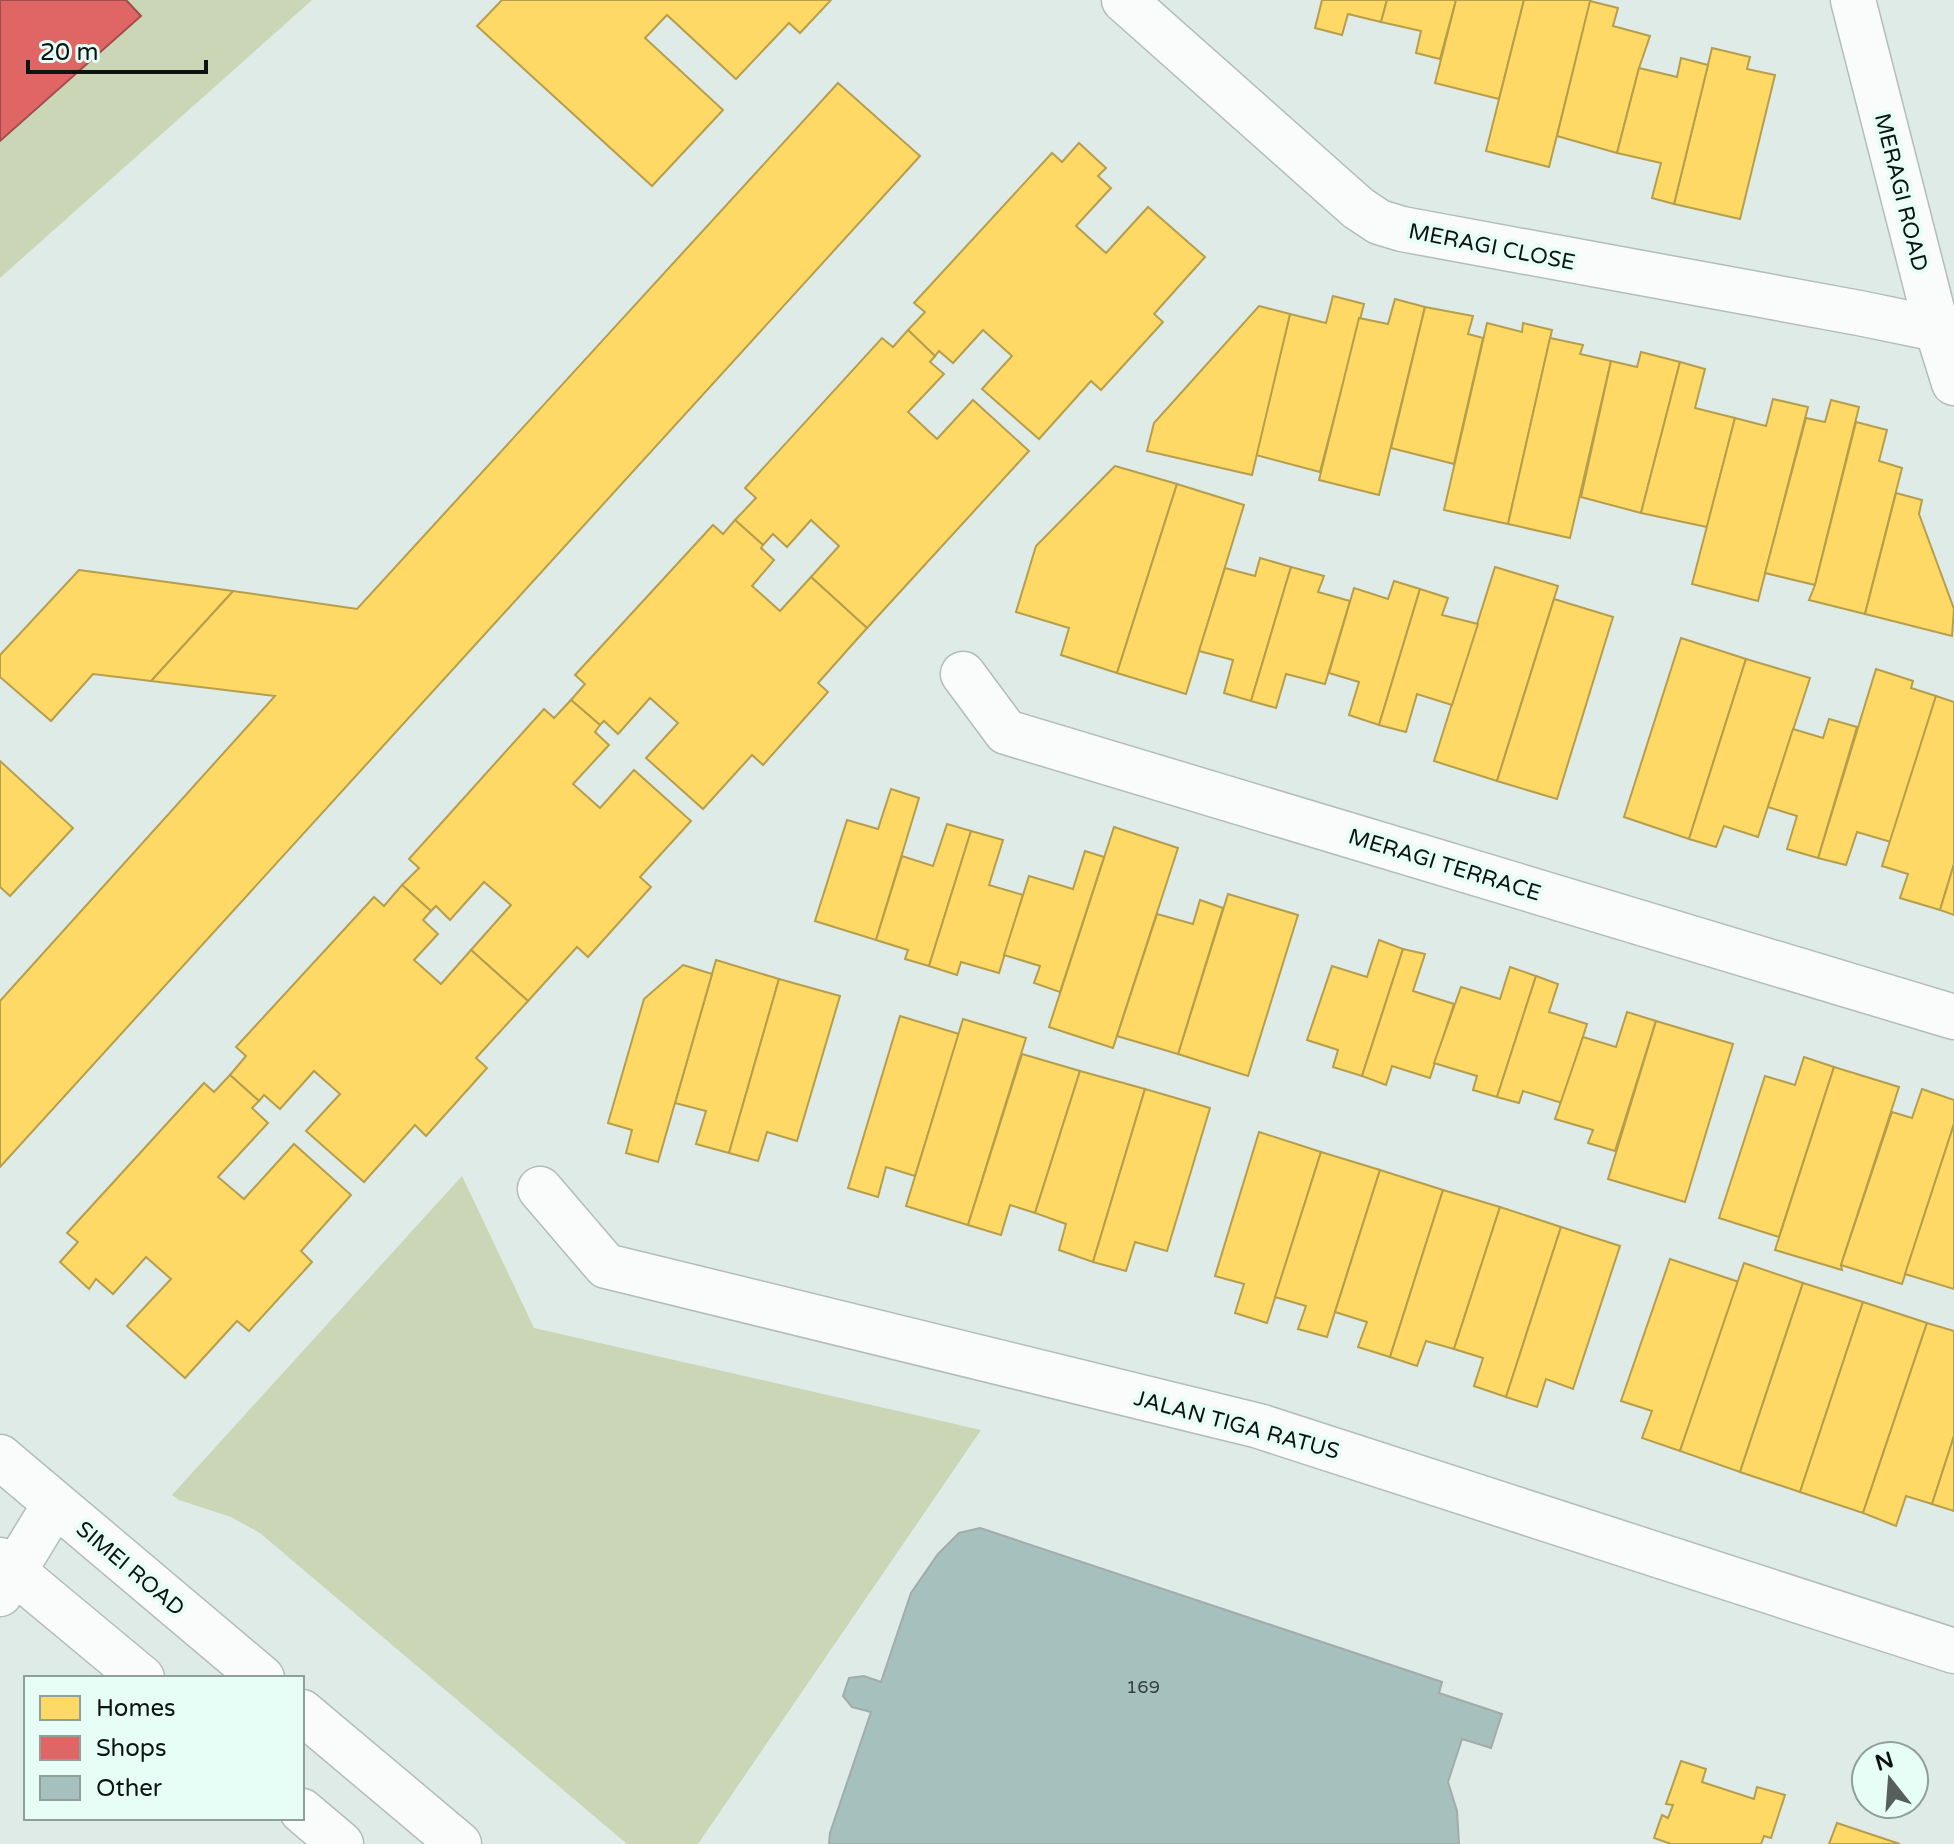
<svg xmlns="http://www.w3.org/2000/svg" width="1954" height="1844" font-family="'Varela Round',sans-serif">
<rect width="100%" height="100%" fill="#deebe6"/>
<g fill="#cad6b5">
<path d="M0,0H312L0,278Z"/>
<path d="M462,1176L534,1328L981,1430L698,1844H627L260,1533L231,1517L179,1500L172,1495Z"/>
</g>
<g fill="#ffd966" stroke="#b69e4c" stroke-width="2">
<path d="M502,0H831L800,33L789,23L736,79L667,15L645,38L723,110L652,186L477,26Z"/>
<path d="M1322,0H1387L1381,22L1348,14L1342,35L1315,28Z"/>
<path d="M1387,0H1456L1440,59L1416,53L1421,31L1381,22Z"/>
<path d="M1456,0H1524L1499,99L1435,83Z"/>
<path d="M1524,0H1591L1549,167L1486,151Z"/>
<path d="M1590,1L1618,8L1613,26L1650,36L1639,68L1617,153L1557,136Z"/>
<path d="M1712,48L1750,57L1747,69L1775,75L1740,219L1674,204Z"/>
<path d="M1681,58L1708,65L1674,204L1652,198L1661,163L1617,153L1639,68L1677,77Z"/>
<path d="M838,83L920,156L0,1167V1001L275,696L151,681L233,591L357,609Z"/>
<path d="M1079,143L1106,168L1098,176L1111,188L1076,226L1106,253L1148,207L1205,257L1154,314L1163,322L1101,390L1091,381L1039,439L982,389L1012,356L983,330L953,363L939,351L935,356L908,330L925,312L914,303L1052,153L1062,162Z"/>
<path d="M1333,296L1364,304L1320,472L1256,455L1290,314L1326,323Z"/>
<path d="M1395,299L1425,307L1379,495L1319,480L1359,318L1388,324Z"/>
<path d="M1259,306L1290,314L1252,475L1147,451L1154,423Z"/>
<path d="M1425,307L1473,316L1468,334L1483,338L1454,464L1391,448Z"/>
<path d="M1487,323L1522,332L1523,323L1552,330L1508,524L1444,510Z"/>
<path d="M908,330L935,356L930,362L944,374L908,412L937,439L973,400L1029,451L867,628L811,577L839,546L811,520L787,547L773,534L763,545L735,520L756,498L745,488L882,338L893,347Z"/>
<path d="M1550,338L1583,345L1580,354L1611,361L1570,538L1508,524Z"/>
<path d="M1641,352L1680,362L1641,513L1581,497L1611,361L1637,367Z"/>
<path d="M1680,362L1705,369L1695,408L1735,418L1707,527L1641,513Z"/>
<path d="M1773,399L1808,407L1758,601L1692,584L1735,418L1766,426Z"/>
<path d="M1831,400L1859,407L1815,585L1765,573L1806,418L1825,422Z"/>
<path d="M1856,422L1887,430L1879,461L1902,468L1865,614L1809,600L1815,585Z"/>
<path d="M1115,466L1177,484L1117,673L1061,655L1069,628L1016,612L1036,546Z"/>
<path d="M1177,484L1244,505L1186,694L1117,673Z"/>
<path d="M1896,493L1922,500L1919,514L1954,609L1952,636L1865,614Z"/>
<path d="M735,520L763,545L761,548L774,560L752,586L780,611L811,577L867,628L818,683L828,692L763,765L752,755L703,809L646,758L678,723L650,698L618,734L604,721L600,725L571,700L585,684L575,675L713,525L723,534Z"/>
<path d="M1260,558L1291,567L1251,701L1224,693L1233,660L1199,651L1225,568L1255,576Z"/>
<path d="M1291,567L1324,576L1318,592L1350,601L1325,684L1286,674L1276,708L1251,701Z"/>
<path d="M1495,567L1558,586L1497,781L1434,761Z"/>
<path d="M79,570L233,591L151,681L93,674L51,721L0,677V655Z"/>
<path d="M1394,581L1420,589L1379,725L1349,715L1359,682L1329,673L1354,588L1388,599Z"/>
<path d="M1420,589L1448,598L1442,615L1478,624L1452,705L1417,694L1406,732L1379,725Z"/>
<path d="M1554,599L1613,617L1557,799L1497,781Z"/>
<path d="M1681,638L1746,659L1689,839L1624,817Z"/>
<path d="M1746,659L1810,678L1758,837L1724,826L1716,847L1689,839Z"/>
<path d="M1876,669L1913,681L1911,688L1936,696L1891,842L1857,832L1846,865L1818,858Z"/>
<path d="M1936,696L1954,702V864L1940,910L1900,898L1908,874L1882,866Z"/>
<path d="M571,700L600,725L595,732L609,745L573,784L600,808L634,770L691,821L640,877L651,887L588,957L577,947L528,1001L471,950L511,905L484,882L450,920L436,906L431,911L402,885L419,868L409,859L544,709L554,718Z"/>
<path d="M1829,719L1857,727L1818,858L1787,849L1797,816L1768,807L1793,729L1823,738Z"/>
<path d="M0,761L73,828L10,896L0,887Z"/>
<path d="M891,789L919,798L876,940L815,921L847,820L878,829Z"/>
<path d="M947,824L971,831L929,966L905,959L908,950L876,940L902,856L933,866Z"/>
<path d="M1114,827L1178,848L1113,1048L1049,1027Z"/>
<path d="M971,831L1003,840L989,885L1023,895L999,973L961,962L957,975L929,966Z"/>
<path d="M1085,851L1104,857L1060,992L1034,983L1040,966L1004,955L1029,876L1073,889Z"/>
<path d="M1954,864V915L1940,910Z"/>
<path d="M402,885L431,911L423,920L438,934L414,960L441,984L471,950L528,1001L476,1058L487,1068L426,1136L415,1125L364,1182L306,1131L340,1094L314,1071L280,1109L264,1095L259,1101L230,1075L246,1056L236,1047L374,897L384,906Z"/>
<path d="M1228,894L1298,915L1248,1076L1178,1054Z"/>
<path d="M1200,900L1223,908L1178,1054L1117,1036L1157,914L1193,924Z"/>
<path d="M1379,940L1403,949L1362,1076L1333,1067L1338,1050L1307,1040L1332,966L1367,977Z"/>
<path d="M1403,949L1425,954L1413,991L1454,1004L1430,1078L1392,1066L1386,1085L1362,1076Z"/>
<path d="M716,960L779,979L729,1153L696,1144L706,1111L675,1103Z"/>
<path d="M683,965L712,974L658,1162L626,1153L632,1130L608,1123L644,999Z"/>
<path d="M1510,967L1536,976L1497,1097L1473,1090L1477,1076L1434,1063L1461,987L1500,999Z"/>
<path d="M1536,976L1558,984L1549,1012L1587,1024L1562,1103L1523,1091L1519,1103L1497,1097Z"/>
<path d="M779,979L840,996L797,1141L767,1132L758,1161L729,1153Z"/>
<path d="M1627,1012L1656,1021L1615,1151L1588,1143L1593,1130L1555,1119L1583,1037L1616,1047Z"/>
<path d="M900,1016L959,1034L915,1176L886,1167L878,1197L848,1188Z"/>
<path d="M963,1019L1026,1038L968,1225L906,1206Z"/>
<path d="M1656,1021L1733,1044L1685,1202L1608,1179Z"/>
<path d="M1022,1054L1080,1071L1035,1213L1010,1205L1001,1235L968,1225Z"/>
<path d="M1804,1057L1834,1067L1779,1237L1719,1218L1765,1076L1795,1085Z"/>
<path d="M1834,1067L1899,1087L1841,1265L1842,1270L1775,1250Z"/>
<path d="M1080,1071L1145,1089L1093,1262L1059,1250L1066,1224L1035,1213Z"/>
<path d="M230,1075L259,1101L252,1108L268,1123L218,1177L244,1199L294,1144L351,1195L301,1251L312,1262L249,1331L237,1321L185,1378L127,1326L171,1279L146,1257L113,1294L96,1279L89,1289L60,1262L78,1242L67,1233L204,1083L214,1092Z"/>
<path d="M1145,1089L1210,1108L1167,1251L1135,1242L1126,1271L1093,1262Z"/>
<path d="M1922,1089L1954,1100V1124L1902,1284L1841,1265L1892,1112L1912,1118Z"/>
<path d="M1954,1124V1289L1905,1274Z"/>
<path d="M1259,1132L1321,1152L1267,1323L1235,1313L1244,1284L1215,1276Z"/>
<path d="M1321,1152L1380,1170L1327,1337L1298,1329L1306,1306L1275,1297Z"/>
<path d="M1380,1170L1443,1190L1390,1357L1358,1347L1367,1322L1335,1312Z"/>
<path d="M1443,1190L1500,1207L1454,1349L1426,1341L1417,1366L1390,1357Z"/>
<path d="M1500,1207L1561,1227L1506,1397L1474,1386L1483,1358L1454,1349Z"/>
<path d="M1561,1227L1620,1246L1573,1389L1546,1379L1537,1407L1506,1397Z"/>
<path d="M1670,1259L1739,1282L1680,1451L1642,1438L1652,1411L1621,1401Z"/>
<path d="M1744,1263L1803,1283L1740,1472L1680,1451Z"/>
<path d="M1803,1283L1863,1302L1800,1492L1740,1472Z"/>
<path d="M1863,1302L1927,1323L1863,1513L1800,1492Z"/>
<path d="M1927,1323L1954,1331V1436L1932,1504L1906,1496L1896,1526L1863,1513Z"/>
<path d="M1954,1436V1511L1932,1504Z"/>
<path d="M1681,1761L1706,1769L1702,1782L1754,1799L1757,1787L1785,1795L1771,1838L1764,1836L1761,1844H1671L1654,1838L1662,1815L1668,1818L1673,1805L1666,1804Z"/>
<path d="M1837,1823L1900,1844H1829Z"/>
</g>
<path fill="#e06666" stroke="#a04d4c" stroke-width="2" d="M0,0H126L141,16L0,141Z"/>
<path fill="#a6c0be" stroke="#a2acaa" stroke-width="2" d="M980,1528L1442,1682L1439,1693L1502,1714L1491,1748L1462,1739L1448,1782L1457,1811L1459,1844H829L830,1833L871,1712L852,1707L843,1696L849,1678L864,1676L881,1682L911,1593L938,1554L959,1533Z"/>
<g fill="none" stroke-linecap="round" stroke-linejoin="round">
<defs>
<g id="street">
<path d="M1124,0L1358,208L1379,222L1402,229L1859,313L1937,329"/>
<path d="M1853,0L1937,329L1954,383"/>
<path d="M963,674L1006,732L1954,1017"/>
<path d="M540,1189L606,1266L1259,1426L1954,1651"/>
<path d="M0,1594L55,1504"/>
</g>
<g id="secondary">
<path d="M0,1457L262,1678"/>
<path d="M0,1560L142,1678"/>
<path d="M302,1712L459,1844"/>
<path d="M302,1811L341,1844"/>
</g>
</defs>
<use href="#street" stroke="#b3bdb9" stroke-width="47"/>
<use href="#secondary" stroke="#b3bdb9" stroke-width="47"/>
<use href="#street" stroke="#fafcfb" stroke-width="44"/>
<use href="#secondary" stroke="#fafcfb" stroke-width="44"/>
</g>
<g text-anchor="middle" stroke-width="8" stroke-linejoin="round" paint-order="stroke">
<g font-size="18" fill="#323f3c">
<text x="1143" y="1693">169</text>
</g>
<g font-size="22" fill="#0c1411" stroke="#e6fef5">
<text transform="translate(1902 192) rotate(76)" y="8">MERAGI ROAD</text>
<text transform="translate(1492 246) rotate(11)" y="8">MERAGI CLOSE</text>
<text transform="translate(1445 864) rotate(17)" y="8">MERAGI TERRACE</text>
<text transform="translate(1237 1424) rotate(15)" y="8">JALAN TIGA RATUS</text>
<text transform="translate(131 1568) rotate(40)" y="8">SIMEI ROAD</text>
</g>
</g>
<rect x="24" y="1676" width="280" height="144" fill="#e6fef5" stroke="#8fa09a" stroke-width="2"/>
<rect x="40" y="1696" width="40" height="24" fill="#ffd966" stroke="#8fa09a" stroke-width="2"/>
<text x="96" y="1716" font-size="24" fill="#0c1411">Homes</text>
<rect x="40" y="1736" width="40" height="24" fill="#e06666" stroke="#8fa09a" stroke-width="2"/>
<text x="96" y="1756" font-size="24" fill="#0c1411">Shops</text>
<rect x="40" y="1776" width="40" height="24" fill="#a6c0be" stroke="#8fa09a" stroke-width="2"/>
<text x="96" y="1796" font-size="24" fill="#0c1411">Other</text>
<g transform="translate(1890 1780) rotate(343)"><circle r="38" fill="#e6fef5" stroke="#8fa09a" stroke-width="2"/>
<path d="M0-6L14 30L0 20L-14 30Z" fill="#565f5c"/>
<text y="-12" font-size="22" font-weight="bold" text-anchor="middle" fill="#0c1411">N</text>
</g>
<path d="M28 60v12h178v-12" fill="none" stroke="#0c1411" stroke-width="4"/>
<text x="40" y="60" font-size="24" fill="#0c1411" stroke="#e6fef5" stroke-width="6" paint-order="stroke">20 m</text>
</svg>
